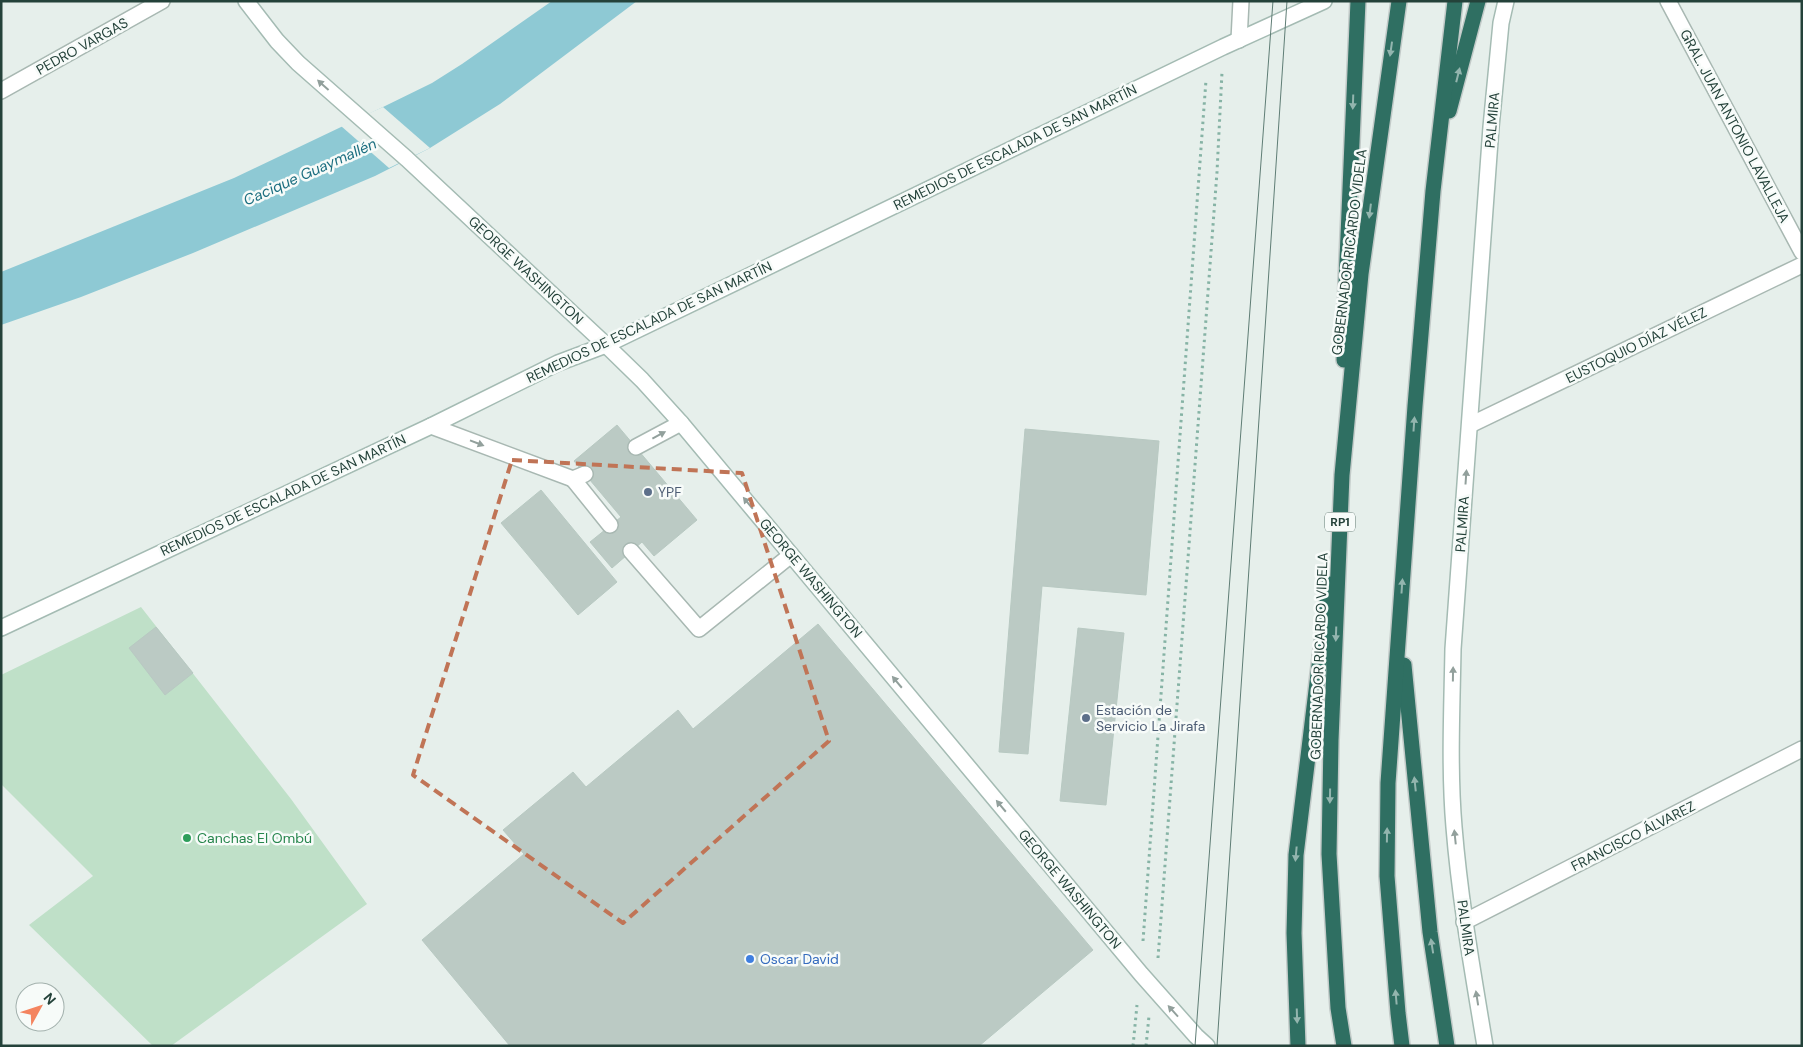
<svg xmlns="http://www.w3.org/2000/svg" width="1803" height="1047" font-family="'DM Sans',sans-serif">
<rect width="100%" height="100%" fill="#e6efeb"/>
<path fill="#bfe0c8" d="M141,607L291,799L367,904L171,1046H153L29,925L93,876L1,784V675Z"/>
<path fill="#8ec9d4" d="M552,1H637L500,104L430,148L375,176L193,253L81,297L1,325V272L234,178L383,107L432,83L462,64Z"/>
<path fill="#e6efeb" d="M383,107L430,148L389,168L341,126Z"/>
<g fill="#bbcac4" stroke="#b8c9c2">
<path d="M617,425L697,520L654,556L642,542L612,568L590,542L621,517L574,461Z"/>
<path d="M1025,429L1159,441L1146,595L1042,586L1028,754L999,752Z"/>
<path d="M541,490L617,582L578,615L501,523Z"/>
<path d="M818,624L1093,950L979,1046H510L422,940L524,854L503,830L573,772L586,787L678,710L693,729Z"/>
<path d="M156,627L193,673L165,695L129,648Z"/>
<path d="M1078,628L1124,633L1106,805L1060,801Z"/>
</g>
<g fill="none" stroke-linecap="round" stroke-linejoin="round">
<defs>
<g id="lane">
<path d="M431,426L573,479L585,474"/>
<path d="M636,447L681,423"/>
<path d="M573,479L610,525"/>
<path d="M631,551L699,629L791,555"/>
</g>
<g id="street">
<path d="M1668,1L1802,252"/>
<path d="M1239,40L1241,1"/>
<path d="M1,91L162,1"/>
<path d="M1470,425L1802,265"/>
<path d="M1464,922L1802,749"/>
</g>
<g id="secondary">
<path d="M246,1L277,41L298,63L407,159L606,345L642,380L681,423L1141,974L1196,1036L1207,1046"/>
<path d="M1,628L431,426L558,363L606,345L1223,47L1324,1"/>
<path d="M1485,1046C1473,973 1460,901 1454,827C1449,768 1452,708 1453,649L1491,127L1501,23L1506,1"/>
</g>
<g id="highway">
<path d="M1449,111L1478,1"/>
<path d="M1344,360L1346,283L1358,1"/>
<path d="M1404,665L1430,932L1447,1046"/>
<path d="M1298,1046L1294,933L1296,855L1329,584"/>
<path d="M1344,1046L1338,1008L1329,854L1331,740L1342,475L1361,274L1399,1"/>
<path d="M1402,1046L1398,1013L1387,876L1388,783L1415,406L1433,191L1455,1"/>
</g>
</defs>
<use href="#lane" stroke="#a8b8b2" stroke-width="18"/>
<use href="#street" stroke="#a8b8b2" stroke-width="18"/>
<use href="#secondary" stroke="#a4bbb3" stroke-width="18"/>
<use href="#highway" stroke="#c2cac8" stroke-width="18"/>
<g stroke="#86b3a5" stroke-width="3" stroke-dasharray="2.5 4" stroke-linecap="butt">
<path d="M1143,941L1206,80"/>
<path d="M1158,958L1217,172L1222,72"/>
<path d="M1133,1046L1137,1005"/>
<path d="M1146,1046L1149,1016"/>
</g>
<use href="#lane" stroke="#fff" stroke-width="15"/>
<use href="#street" stroke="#fff" stroke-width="15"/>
<use href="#secondary" stroke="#fff" stroke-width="15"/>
<use href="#highway" stroke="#2f6f62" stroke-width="15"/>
<g stroke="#5f7d75" stroke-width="1">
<path d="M1195,1046L1273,1"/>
<path d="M1217,1046L1287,1"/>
</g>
</g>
<defs><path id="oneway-solid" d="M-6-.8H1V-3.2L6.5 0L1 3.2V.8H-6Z" transform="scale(1.25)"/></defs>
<g fill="#93b5ae">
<use href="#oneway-solid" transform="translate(1391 49) rotate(98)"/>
<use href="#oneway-solid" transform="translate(1458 75) rotate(-76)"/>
<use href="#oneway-solid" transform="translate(1353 102) rotate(92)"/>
<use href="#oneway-solid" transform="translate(1370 211) rotate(97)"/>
<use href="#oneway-solid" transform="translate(1414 424) rotate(-86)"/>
<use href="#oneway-solid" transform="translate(1402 586) rotate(-86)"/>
<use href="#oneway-solid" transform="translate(1336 634) rotate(92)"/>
<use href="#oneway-solid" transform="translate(1415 784) rotate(-96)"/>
<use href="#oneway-solid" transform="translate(1330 796) rotate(91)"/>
<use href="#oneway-solid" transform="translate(1387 835) rotate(-89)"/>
<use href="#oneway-solid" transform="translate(1296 854) rotate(95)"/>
<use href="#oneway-solid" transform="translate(1432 946) rotate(-99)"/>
<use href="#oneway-solid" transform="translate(1396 997) rotate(-95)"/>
<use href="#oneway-solid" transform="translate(1297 1016) rotate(88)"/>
</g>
<g fill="#92a09c">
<use href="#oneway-solid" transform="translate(323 85) rotate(-138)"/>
<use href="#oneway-solid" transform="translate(659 435) rotate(-28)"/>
<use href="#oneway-solid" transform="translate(477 443) rotate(21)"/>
<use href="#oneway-solid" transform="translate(1466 477) rotate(-86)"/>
<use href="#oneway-solid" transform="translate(748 503) rotate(-130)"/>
<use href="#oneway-solid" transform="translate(1453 674) rotate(-89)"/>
<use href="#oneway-solid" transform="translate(897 682) rotate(-130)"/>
<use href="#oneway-solid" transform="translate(1001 806) rotate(-130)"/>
<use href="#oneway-solid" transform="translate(1455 837) rotate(-96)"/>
<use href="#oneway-solid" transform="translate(1477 998) rotate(-99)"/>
<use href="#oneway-solid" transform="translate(1173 1011) rotate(-132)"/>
</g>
<path fill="none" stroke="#c07456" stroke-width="4" stroke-dasharray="10 6" stroke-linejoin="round" d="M512,460L742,473L829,741L623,923L413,775Z"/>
<g fill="#5c6f8a" stroke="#f7fbf9" stroke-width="2">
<circle cx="648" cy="492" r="5"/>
<circle cx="1086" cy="718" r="5"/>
</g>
<circle fill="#2e9e5b" stroke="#f7fbf9" stroke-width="2" cx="187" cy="838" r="5"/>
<circle fill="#3f7fe0" stroke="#f7fbf9" stroke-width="2" cx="750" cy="959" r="5"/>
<g text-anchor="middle" stroke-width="5" stroke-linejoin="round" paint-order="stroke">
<rect fill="#f7fbf9" stroke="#637a73" stroke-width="1" x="1325" y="512.5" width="30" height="19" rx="4"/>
<g font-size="12" font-weight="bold" fill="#24423a">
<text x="1340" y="526">RP1</text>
</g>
<g font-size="14" fill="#24423a" stroke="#f7fbf9">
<text transform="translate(82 46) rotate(-29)" y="5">PEDRO VARGAS</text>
<text transform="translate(1492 120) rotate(-85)" y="5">PALMIRA</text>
<text transform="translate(1735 126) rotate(62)" y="5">GRAL. JUAN ANTONIO LAVALLEJA</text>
<text transform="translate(1015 147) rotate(-26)" y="5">REMEDIOS DE ESCALADA DE SAN MARTÍN</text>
<text transform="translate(1349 252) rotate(-83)" y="5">GOBERNADOR RICARDO VIDELA</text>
<text transform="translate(526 270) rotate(43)" y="5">GEORGE WASHINGTON</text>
<text transform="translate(649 322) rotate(-25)" y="5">REMEDIOS DE ESCALADA DE SAN MARTÍN</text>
<text transform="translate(1636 345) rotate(-26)" y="5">EUSTOQUIO DÍAZ VÉLEZ</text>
<text transform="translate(283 495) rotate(-25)" y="5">REMEDIOS DE ESCALADA DE SAN MARTÍN</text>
<text transform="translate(1462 524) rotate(-86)" y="5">PALMIRA</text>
<text transform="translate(811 578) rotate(50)" y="5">GEORGE WASHINGTON</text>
<text transform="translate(1319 656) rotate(-88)" y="5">GOBERNADOR RICARDO VIDELA</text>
<text transform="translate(1633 836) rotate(-27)" y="5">FRANCISCO ÁLVAREZ</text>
<text transform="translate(1070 889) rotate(50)" y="5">GEORGE WASHINGTON</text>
<text transform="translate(1466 928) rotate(82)" y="5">PALMIRA</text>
</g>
<g font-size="14" fill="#4e5e75" stroke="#f7fbf9" text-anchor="start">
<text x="658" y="497">YPF</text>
<text x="1096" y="715">Estación de<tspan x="1096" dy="16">Servicio La Jirafa</tspan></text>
</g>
<g font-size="14" fill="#27864d" stroke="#f7fbf9" text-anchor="start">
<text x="197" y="843">Canchas El Ombú</text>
</g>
<g font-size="14" fill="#366cbe" stroke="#f7fbf9" text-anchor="start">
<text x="760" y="964">Oscar David</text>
</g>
<g font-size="15" font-style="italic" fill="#1c6f80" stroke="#f7fbf9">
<text transform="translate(310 172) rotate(-24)" y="5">Cacique Guaymallén</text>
</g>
</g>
<rect width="1803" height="1047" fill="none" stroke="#24423a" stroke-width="5"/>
<g transform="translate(40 1007) rotate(50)"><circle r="24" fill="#f7fbf9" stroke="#a3b1ad"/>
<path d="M0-4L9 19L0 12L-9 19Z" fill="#f4845f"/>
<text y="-8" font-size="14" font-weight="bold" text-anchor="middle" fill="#24423a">N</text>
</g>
</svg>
